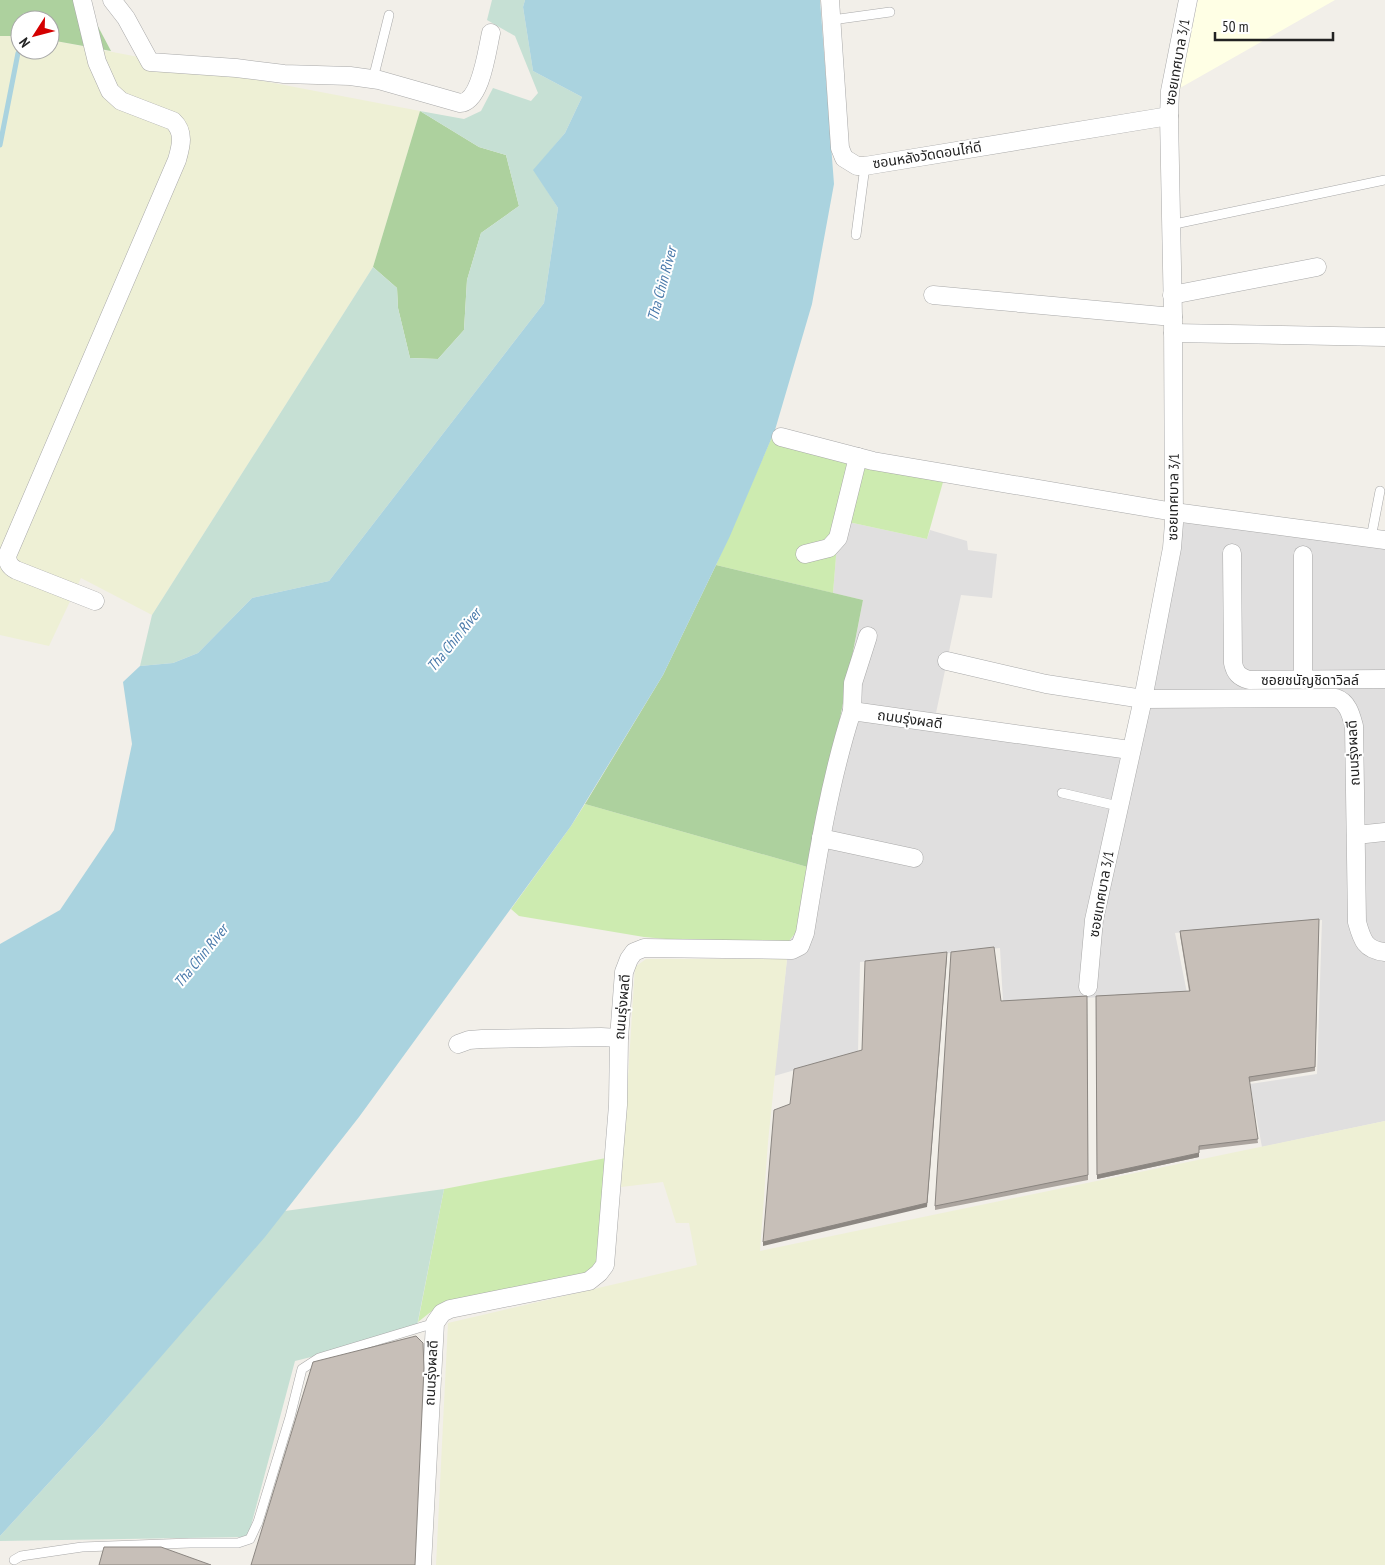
<svg xmlns="http://www.w3.org/2000/svg" width="1385" height="1565" font-family="'PT Sans Narrow','Noto Sans Thai',sans-serif">
<rect width="100%" height="100%" fill="#f2efe9"/>
<path fill="#e0dfdf" d="M839,520L927,539L930,530L967,541L968,550L997,554L992,598L961,595L936,713L1123,744L1154,689L1184,520L1385,546V1121L1262,1147L1250,1084L1317,1074L1322,920L1175,933L1187,993L1003,1002L1000,948L860,962L858,1052L774,1076L789,941L801,926L863,600L833,593Z"/>
<path fill="#ffffe5" d="M1198,0H1335L1180,88Z"/>
<g fill="#eef0d5">
<path d="M0,36H20V50H50V40L420,111L373,267L152,615L81,578L49,646L0,635Z"/>
<path d="M646,959H787L768,1142L760,1251L1385,1121V1565H436L448,1323L697,1265L689,1223H676L663,1182L621,1187L635,967Z"/>
</g>
<g fill="#cdebb0">
<path d="M775,430L839,445L843,461L943,482L927,539L839,520L833,593L716,565Z"/>
<path d="M585,804L811,868L801,926L789,941L722,944L644,937L519,916L511,909L571,826Z"/>
<path d="M606,1158L602,1258L587,1277L437,1307L418,1322L444,1189Z"/>
</g>
<g fill="#add19e">
<path d="M0,0H84L111,51L50,40V20H20V36H0Z"/>
<path d="M420,111L479,147L506,155L519,206L481,233L467,280L464,330L438,359L410,358L398,308L397,288L373,267Z"/>
<path d="M716,565L863,600L811,868L585,804L663,675Z"/>
</g>
<g fill="#c6e0d4">
<path d="M492,0H525L523,7L533,71L582,97L565,133L534,170L558,208L544,303L329,581L252,598L198,653L173,663L140,666L152,615L373,267L397,288L398,308L410,358L438,359L464,330L467,280L481,233L519,206L506,155L479,147L420,111L464,119L481,111L493,88L531,101L538,93L515,36L487,20Z"/>
<path d="M444,1189L416,1331L295,1361L248,1537L0,1541V1536L100,1427L285,1211Z"/>
</g>
<path fill="#aad3df" d="M525,0H820L834,184L812,304L775,430L730,536L663,675L571,826L359,1117L265,1237L100,1427L0,1536V944L60,910L114,830L132,744L123,682L140,666L173,663L198,653L252,598L329,581L544,303L558,208L533,170L565,133L582,97L533,71L523,7Z"/>
<g fill="none" stroke-linecap="round" stroke-linejoin="round">
<path stroke="#aad3df" stroke-width="5" d="M0,145L18,53"/>
<defs>
<g id="lane">
<path d="M832,20L890,12"/>
<path d="M373,79L389,15"/>
<path d="M1170,225L1385,180"/>
<path d="M856,235L865,166"/>
<path d="M1371,538L1380,491"/>
<path d="M1062,793L1118,806"/>
<path d="M14,1560L21,1556L82,1547L190,1543H238L250,1539L258,1522L290,1417L302,1369L319,1358L435,1323"/>
</g>
<g id="street">
<path d="M82,0L97,62L110,91L121,101L173,121C185,132 181,146 177,160L7,556C8,563 9,566 16,570L95,601"/>
<path d="M112,0L126,18L150,62L236,68L284,74L350,76L379,80L460,103C481,102 487,50 491,33"/>
<path d="M830,0L840,148L844,158L857,166H865L1169,116"/>
<path d="M933,295L1173,317"/>
<path d="M1172,295L1317,267"/>
<path d="M1173,333L1385,337"/>
<path d="M781,437L873,461L1174,512L1385,540"/>
<path d="M1232,553L1233,663C1235,673 1239,677 1249,680L1385,679"/>
<path d="M805,554L829,548L838,538L858,457"/>
<path d="M1303,555V680"/>
<path d="M947,661L1046,684L1143,699L1336,698C1348,702 1351,715 1354,726L1357,922C1362,940 1365,950 1385,952"/>
<path d="M852,711L853,683L868,636"/>
<path d="M1356,835L1385,832"/>
<path d="M821,838L914,858"/>
<path d="M1088,987L1094,920L1143,699L1172,548L1174,523L1173,317L1169,116L1170,91L1188,0"/>
<path d="M458,1044L469,1040L482,1039L601,1037L619,1038"/>
<path d="M422,1565L435,1323L442,1313L450,1309L589,1281L599,1273L605,1265L618,1105L619,1038L624,972L629,959L634,952L644,948L792,950L800,946L805,933C817,859 829,783 852,711L1130,750"/>
</g>
</defs>
<use href="#lane" stroke="#a9a9a9" stroke-width="10"/>
<use href="#street" stroke="#a9a9a9" stroke-width="19"/>
<use href="#lane" stroke="#fff" stroke-width="9"/>
<use href="#street" stroke="#fff" stroke-width="18"/>
</g>
<g fill="#aba49e">
<path d="M1319,919L1315,1071L1249,1082L1258,1143L1199,1150V1157L1097,1179L1096,996L1189,991L1180,935V931Z"/>
<path d="M1087,996L1088,1180L935,1210V1206L1001,1001Z"/>
</g>
<g fill="#8b8681">
<path d="M947,956L927,1207L763,1246V1242Z"/>
<path d="M1199,1153V1157L1097,1179V1175Z"/>
</g>
<g fill="#c7bfb8" stroke="#8b8681">
<path d="M1319,919L1315,1067L1249,1077L1258,1139L1199,1146V1153L1097,1175L1096,996L1190,991L1180,931Z"/>
<path d="M994,947L1001,1001L1087,996L1088,1175L935,1206L951,952Z"/>
<path d="M947,952L927,1203L763,1242L774,1110L790,1104L794,1069L862,1050L865,961Z"/>
<path d="M416,1336L423,1343L424,1368L415,1565H251L313,1362Z"/>
<path d="M104,1547H161L211,1565H99Z"/>
</g>
<g text-anchor="middle" stroke-width="4" stroke-linejoin="round" paint-order="stroke">
<g font-size="14" fill="#222" stroke="#fff">
<text transform="translate(1177 62) rotate(-80)" y="5">ซอยเทศบาล 3/1</text>
<text transform="translate(927 155) rotate(-9)" y="5">ซอนหลังวัดดอนไก่ดี</text>
<text transform="translate(1173 497) rotate(-89)" y="5">ซอยเทศบาล 3/1</text>
<text x="1310" y="685">ซอยชนัญชิดาวิลล์</text>
<text transform="translate(910 719) rotate(8)" y="5">ถนนรุ่งผลดี</text>
<text transform="translate(1353 753) rotate(-93)" y="5">ถนนรุ่งผลดี</text>
<text transform="translate(1101 894) rotate(-80)" y="5">ซอยเทศบาล 3/1</text>
<text transform="translate(622 1007) rotate(-85)" y="5">ถนนรุ่งผลดี</text>
<text transform="translate(431 1373) rotate(-87)" y="5">ถนนรุ่งผลดี</text>
</g>
<g font-size="15" font-style="italic" fill="#4a7aab" stroke="#fff">
<text transform="translate(662 284) rotate(-75)" y="5">Tha Chin River</text>
<text transform="translate(454 640) rotate(-51)" y="5">Tha Chin River</text>
<text transform="translate(201 956) rotate(-51)" y="5">Tha Chin River</text>
</g>
</g>
<g transform="translate(35 35) rotate(234)"><circle r="24" fill="#ffffff" stroke="#a7a7a7"/>
<path d="M0-4L9 19L0 12L-9 19Z" fill="#d40000"/>
<text y="-8" font-size="14" font-weight="bold" text-anchor="middle" fill="#222222">N</text>
</g>
<path d="M1215 32v8h118v-8" fill="none" stroke="#222222" stroke-width="2.5"/>
<text x="1222" y="32" font-size="15" fill="#222222" stroke="#ffffff" stroke-width="4" paint-order="stroke">50 m</text>
</svg>
